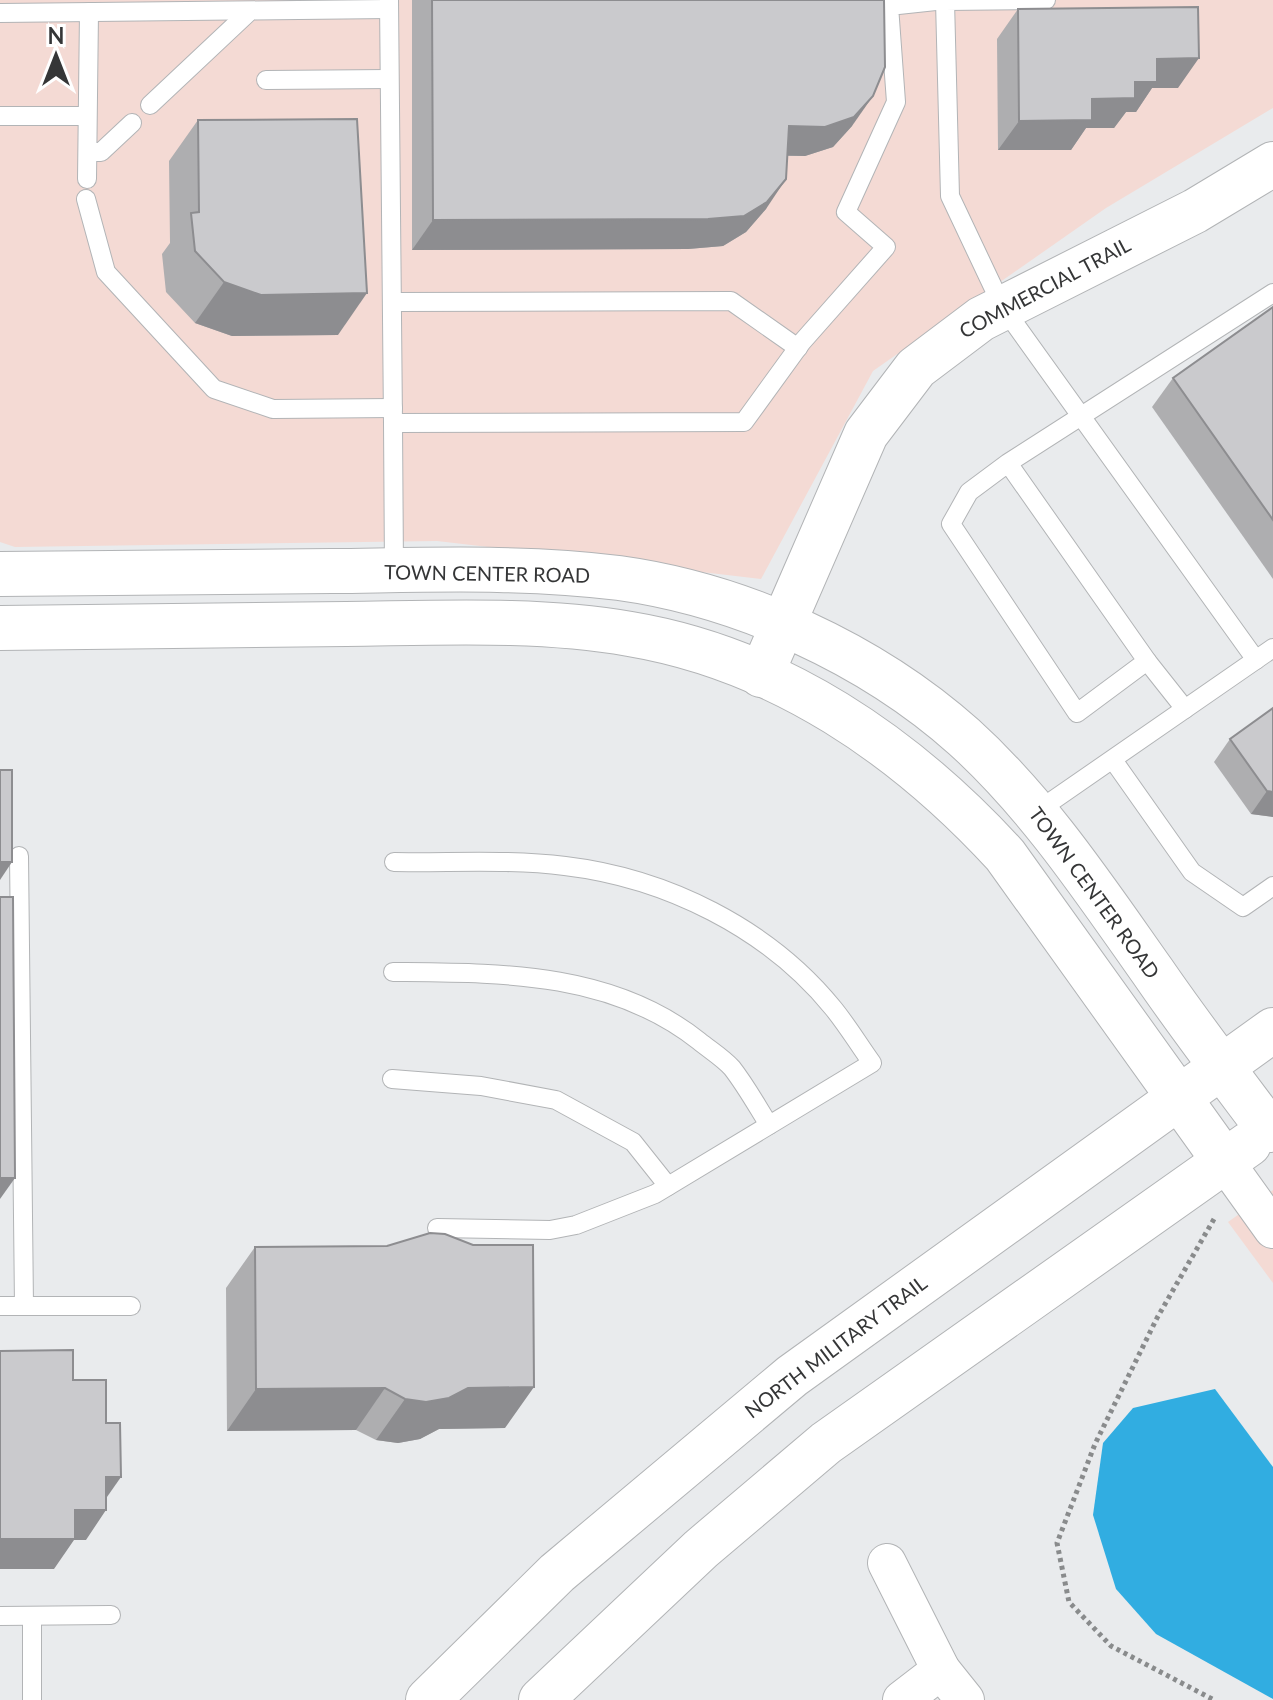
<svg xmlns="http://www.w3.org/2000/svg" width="1273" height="1700" font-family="Lato,sans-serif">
<rect width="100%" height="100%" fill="#e9ebed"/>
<g fill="#f4dad4">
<path d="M0,0H1273V108L1106,208L873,371L761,579L437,541L15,547L0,542Z"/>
<path d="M1273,1190V1283L1228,1222Z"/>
</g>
<path fill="#31ade1" d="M1215,1389L1273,1467V1699L1156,1634L1116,1589L1093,1515L1103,1443L1133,1408Z"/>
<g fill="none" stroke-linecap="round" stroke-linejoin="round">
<defs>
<g id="service">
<path d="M389,0L393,423"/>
<path d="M1046,0L945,1L950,196L1002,306L1256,660"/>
<path d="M0,13L389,9"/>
<path d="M266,80L389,79"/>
<path d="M150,105L250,11"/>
<path d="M0,116H87"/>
<path d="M88,152H101L132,123"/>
<path d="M87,179L89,12"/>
<path d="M86,199L106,272L214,389L273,409L393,408"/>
<path d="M392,302L731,301L798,348"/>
<path d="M1008,463L1147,661L1077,713L951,524L969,492L1008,463L1273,293"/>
<path d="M394,571L393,423L744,422L802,342L886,247L846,212L896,102L889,6L945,0"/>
<path d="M1147,661L1185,709"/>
<path d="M1113,760L1192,872L1243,907L1273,886"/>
<path d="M1036,812L1273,648"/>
<path d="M19,856L24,1306"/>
<path d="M394,862C450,863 509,859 565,866C666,878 768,928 833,1008C847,1025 859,1045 872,1063L655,1194L576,1225L550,1230L437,1228"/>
<path d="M393,972C499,973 611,971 699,1041C710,1050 723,1058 732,1068C746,1086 757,1106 769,1125"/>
<path d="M392,1079L481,1086L556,1100L633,1142L668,1186"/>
<path d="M0,1306H131"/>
<path d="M0,1616L111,1615"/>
<path d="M32,1616V1700"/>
</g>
<g id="minor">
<path d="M1225,1162L1273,1229"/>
<path d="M887,1563L941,1670L965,1700"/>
<path d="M902,1700L941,1670"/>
</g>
<path id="tertiary" d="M761,675L866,434L916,368L981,319L1195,211L1273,164"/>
<g id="secondary">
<path d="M0,574C111,573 221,572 332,571C427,570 524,566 619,578C742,595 871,654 964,737C1039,805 1095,890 1153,972C1190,1026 1230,1078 1269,1130"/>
<path d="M0,628C115,627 231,625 346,624C439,623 538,618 630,634C779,659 905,746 1005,855L1225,1162"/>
<path d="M428,1700L557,1573L792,1376L1273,1030"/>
<path d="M541,1700L701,1549L826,1443L1249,1144"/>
</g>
</defs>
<use href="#service" stroke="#b2b4b6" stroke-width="20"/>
<use href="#minor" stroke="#b2b4b6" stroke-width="40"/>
<use href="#tertiary" stroke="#b2b4b6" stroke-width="46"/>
<use href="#secondary" stroke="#b2b4b6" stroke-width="46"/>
<path stroke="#898b8c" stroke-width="5" stroke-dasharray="4 4" stroke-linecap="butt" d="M1214,1219L1157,1318L1095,1444L1057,1543L1069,1602L1111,1646L1214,1700"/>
<use href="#service" stroke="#fff" stroke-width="18"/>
<use href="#minor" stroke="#fff" stroke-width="38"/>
<use href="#tertiary" stroke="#fff" stroke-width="44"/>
<use href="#secondary" stroke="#fff" stroke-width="44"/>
</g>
<g fill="#aeaeb0">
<path d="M412,0H884L852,126L833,147L805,156H787L766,209L746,232L723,246L688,249L412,250Z"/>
<path d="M1018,9L1178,88H1152L1136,112H1126L1114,128H1086L1071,150H998L997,39Z"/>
<path d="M198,120L338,335L232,336L195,323L166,292L162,254L170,243L169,161Z"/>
<path d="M1273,307V579L1152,407L1173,378Z"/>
<path d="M1273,708V817L1251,814L1214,762L1230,739Z"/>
<path d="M255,1247L505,1428L439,1429L420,1439L398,1443L376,1440L356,1430L227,1431L226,1288Z"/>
</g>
<g fill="#8d8d90">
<path d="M1199,58L1178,88H1152L1136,112H1126L1114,128H1086L1071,150H998L1019,121L1135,82L1157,59Z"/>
<path d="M873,96L852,126L833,147L805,156L768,155L789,126Z"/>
<path d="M786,179L766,209L746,232L723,246L688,249L412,250L433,220Z"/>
<path d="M224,282L367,293L338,335L232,336L195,323Z"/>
<path d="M1267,791L1273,792V817L1251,814Z"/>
<path d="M0,862H12L0,880Z"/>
<path d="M0,1178H15L0,1199Z"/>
<path d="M534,1387L505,1428L439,1429L420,1439L398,1443L376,1440L405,1399L468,1388Z"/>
<path d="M385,1388L356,1430L227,1431L256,1389Z"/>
<path d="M106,1477H121L100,1507Z"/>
<path d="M75,1510H106L86,1540H74L54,1569H0V1539Z"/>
</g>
<g fill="#cacacd" stroke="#8d8d90" stroke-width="2">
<path d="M432,0H884L885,67L873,96L854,117L825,127L789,126L786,179L767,202L744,216L708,219L433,220Z"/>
<path d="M1198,7L1199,58L1157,59V82H1135V98L1092,99V120L1019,121L1018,9Z"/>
<path d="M357,119L367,293L261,295L224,282L195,251L191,213L199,212L198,120Z"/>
<path d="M1273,307V520L1173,378Z"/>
<path d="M1273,708V792L1267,791L1230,739Z"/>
<rect x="0" y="770" width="12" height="92"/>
<path d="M0,897H13L15,1178H0Z"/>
<path d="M430,1233L445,1234L473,1245H533L534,1387L468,1388L449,1398L426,1402L405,1399L385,1388L256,1389L255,1247L387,1246Z"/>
<path d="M73,1350V1380H106V1423H120L121,1477H106V1510H75V1539H0V1351Z"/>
</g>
<g text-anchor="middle" stroke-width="8" stroke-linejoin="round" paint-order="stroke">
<g font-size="20" fill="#353637" stroke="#fff">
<text transform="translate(1045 288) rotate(-28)" y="7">COMMERCIAL TRAIL</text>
<text transform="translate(487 574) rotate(1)" y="7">TOWN CENTER ROAD</text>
<text transform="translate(1094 893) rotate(54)" y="7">TOWN CENTER ROAD</text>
<text transform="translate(836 1347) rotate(-37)" y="7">NORTH MILITARY TRAIL</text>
</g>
</g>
<g transform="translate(56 56)" stroke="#ffffff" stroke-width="6" paint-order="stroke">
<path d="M0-6L14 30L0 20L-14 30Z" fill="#353637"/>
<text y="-12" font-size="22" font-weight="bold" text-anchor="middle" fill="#353637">N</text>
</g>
</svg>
